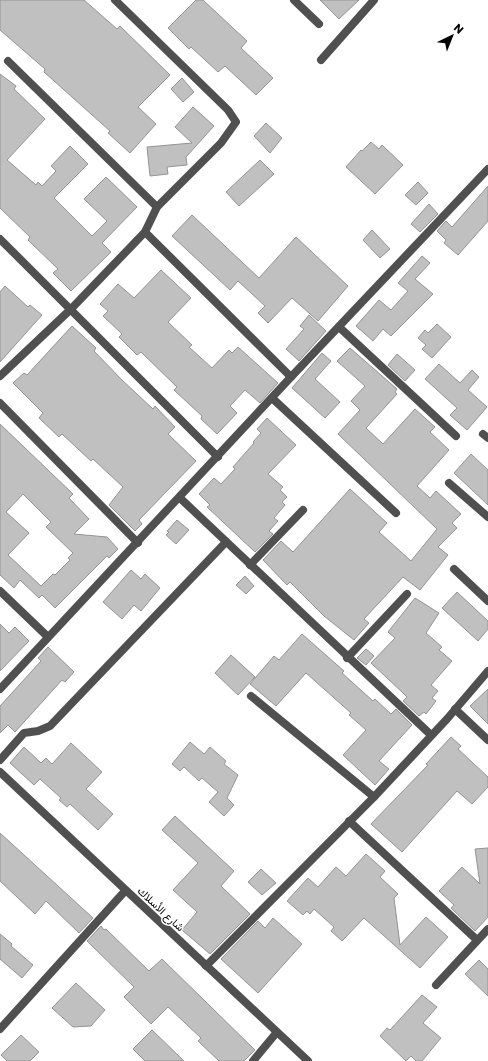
<svg xmlns="http://www.w3.org/2000/svg" width="488" height="1061" font-family="Poppins,Vazirmatn,sans-serif">
<rect width="100%" height="100%" fill="#fff"/>
<g fill="#c0c0c0" stroke="#949494" fill-rule="evenodd">
<path d="M0,0H84L117,29L120,26L170,75L138,107L156,124L130,153L108,133L110,131L44,72L45,69L0,30Z"/>
<path d="M196,0H203L247,41L241,48L273,78L256,95L225,66L218,72L191,47L189,49L168,28Z"/>
<path d="M320,0H359L339,19Z"/>
<path d="M0,74L16,86L14,89L45,119L7,160L36,185L38,182L42,186L56,171L51,166L70,146L88,164L54,198L92,236L107,221L84,199L106,177L137,207L102,243L111,252L71,291L53,273L58,269L28,240L30,237L0,208Z"/>
<path d="M182,78L194,92L183,102L171,89Z"/>
<path d="M193,107L214,126L186,157L187,165L167,167L168,174L150,176L147,147L192,143L175,127Z"/>
<path d="M266,123L282,138L270,153L254,136Z"/>
<path d="M371,142L379,149L382,145L403,165L375,194L346,167L361,150L362,151Z"/>
<path d="M260,160L274,174L239,206L226,192Z"/>
<path d="M418,182L428,193L416,205L405,195Z"/>
<path d="M488,186V221L458,255L444,243L446,240L437,231L446,221L452,227Z"/>
<path d="M429,204L438,214L420,232L411,224Z"/>
<path d="M192,215L259,278L296,237L348,286L318,321L292,298L268,323L258,313L265,306L238,281L230,290L172,236Z"/>
<path d="M372,230L390,249L380,258L363,240Z"/>
<path d="M422,256L430,263L415,279L433,294L391,336L383,329L373,341L356,326L379,300L391,310L408,291L398,283Z"/>
<path d="M161,270L191,298L168,322L192,345L189,347L212,368L229,350L232,353L238,347L278,383L260,403L245,390L230,406L237,413L217,434L201,419L202,416L174,390L177,387L141,352L137,355L119,337L122,334L103,316L108,311L100,304L118,284L134,298Z"/>
<path d="M5,286L28,307L30,305L42,315L0,362V292Z"/>
<path d="M309,315L326,331L299,361L286,349L304,329L300,326Z"/>
<path d="M437,324L451,337L432,358L422,349L426,345L418,338L425,330L428,333Z"/>
<path d="M72,326L96,348L94,351L122,380L153,409L155,406L175,427L168,434L196,461L139,520L142,524L135,531L109,505L123,487L93,459L91,461L62,434L59,437L39,418L43,413L13,383L24,373L27,375Z"/>
<path d="M350,348L397,389L395,392L397,394L366,428L383,444L415,409L435,427L430,432L449,450L417,486L430,498L436,491L461,514L452,523L457,528L438,547L448,555L420,590L403,577L364,619L369,623L354,640L324,616L290,582L287,585L263,560L281,541L293,552L350,489L387,523L379,532L411,561L437,529L338,434L360,410L351,401L365,386L337,361Z"/>
<path d="M322,353L331,361L315,379L340,402L325,418L292,388Z"/>
<path d="M397,354L415,370L405,381L388,365Z"/>
<path d="M439,364L460,383L472,370L479,377L468,390L487,407L467,430L450,415L457,408L425,379Z"/>
<path d="M267,418L296,445L268,474L283,487L280,490L287,497L282,502L285,505L274,518L278,521L269,531L273,534L255,552L207,507L210,505L199,494L214,478L221,484L235,469L233,467L254,443L253,442L261,433L257,429Z"/>
<path d="M0,424L73,494L69,498L89,519L74,534L107,537L118,549L109,558L107,556L55,608L42,595L39,598L20,580L14,588L0,575ZM23,494L51,522L46,527L73,553L68,558L70,560L55,575L53,574L41,586L8,555L29,533L6,512Z"/>
<path d="M471,454L488,470V505L454,473Z"/>
<path d="M177,520L189,530L176,544L166,535L169,532L167,531Z"/>
<path d="M131,570L141,579L145,574L160,588L141,611L134,605L122,619L103,602Z"/>
<path d="M245,576L254,586L246,594L236,585Z"/>
<path d="M457,592L488,621V629L478,641L442,608Z"/>
<path d="M415,598L439,613L426,633L442,647L439,650L452,661L431,685L438,691L432,698L436,701L426,714L424,712L419,716L403,701L407,697L403,693L371,663L395,638L388,632Z"/>
<path d="M0,624L9,633L15,627L29,641L0,671Z"/>
<path d="M302,634L344,671L342,673L373,701L375,699L391,714L396,709L412,725L379,761L389,769L375,785L343,755L366,730L349,715L351,713L306,673L276,706L250,684L274,656L279,660Z"/>
<path d="M48,647L74,672L65,682L62,680L15,732L8,725L0,733V706L41,661L38,658Z"/>
<path d="M366,649L374,656L366,665L357,658Z"/>
<path d="M231,655L255,677L238,695L215,673Z"/>
<path d="M488,689V724L470,706Z"/>
<path d="M451,737L461,746L458,749L488,777V787L472,804L457,791L402,852L371,824L428,765L426,764Z"/>
<path d="M190,742L204,754L210,747L226,761L224,764L238,775L227,798L234,805L224,816L209,802L218,792L202,778L199,781L184,767L180,771L172,764Z"/>
<path d="M71,743L102,772L86,789L113,814L98,830L70,804L67,807L59,800L61,798L40,779L34,785L10,763L24,747L41,763L46,758L52,764Z"/>
<path d="M175,816L234,871L221,886L250,914L210,954L182,930L197,912L173,890L198,863L162,830Z"/>
<path d="M0,833L93,918L79,933L46,901L35,914L0,881Z"/>
<path d="M488,848V917L475,931L451,908L454,905L439,891L462,867L480,884L475,849Z"/>
<path d="M366,854L385,871L380,877L398,894L394,898L400,945L426,917L448,937L420,968L364,918L342,941L331,931L334,927L314,909L310,914L307,911L303,915L287,901L308,878L318,887L336,867L346,876Z"/>
<path d="M261,869L276,883L262,895L248,882Z"/>
<path d="M273,918L302,944L258,993L221,959L258,921L265,928Z"/>
<path d="M101,926L104,930L106,929L149,971L162,959L255,1050L244,1061H219L198,1041L201,1038L168,1007L151,1024L124,997L134,987L87,941Z"/>
<path d="M0,934L12,944L11,946L33,965L22,978L0,959Z"/>
<path d="M479,960L488,969V996L465,974Z"/>
<path d="M76,983L105,1010L91,1026L73,1027L52,1008Z"/>
<path d="M422,995L437,1007L423,1023L441,1038L422,1061H416L411,1056L406,1061L380,1036L387,1028L390,1030Z"/>
<path d="M152,1030L184,1061H145L133,1049Z"/>
<path d="M21,1035L39,1052L30,1061H7L1,1055Z"/>
</g>
<g fill="none" stroke-linecap="round" stroke-linejoin="round">
<g stroke="#505050" stroke-width="8">
<path d="M294,0L319,24"/>
<path d="M321,60L374,0"/>
<path d="M8,61L157,207"/>
<path d="M145,232L291,377"/>
<path d="M0,239L218,457"/>
<path d="M339,327L456,436"/>
<path d="M0,376L71,309L145,232L157,207L221,143L236,122L228,110L115,0"/>
<path d="M272,398L396,513"/>
<path d="M0,403L138,543"/>
<path d="M483,434L488,438"/>
<path d="M449,483L488,517"/>
<path d="M180,498L431,735"/>
<path d="M250,565L303,510"/>
<path d="M454,569L488,601"/>
<path d="M0,591L48,637"/>
<path d="M347,658L407,594"/>
<path d="M0,689L291,377L488,169"/>
<path d="M251,696L374,797"/>
<path d="M455,709L488,740"/>
<path d="M0,760L24,733L38,731L50,726L226,542"/>
<path d="M349,821L477,940"/>
<path d="M206,966L374,797L447,719L488,671"/>
<path d="M436,985L488,929"/>
<path d="M0,1029L125,891"/>
<path d="M253,1061L277,1032"/>
</g>
<path stroke="#505050" stroke-width="8" d="M0,772L308,1061"/>
</g>
<g text-anchor="middle" stroke-width="3" stroke-linejoin="round" paint-order="stroke">
<g font-size="11" fill="#000" stroke="#fff">
<text transform="translate(161 909) rotate(43)" y="4">شارع الأسلاك</text>
</g>
</g>
<g transform="translate(452 36) rotate(43)" stroke="#ffffff" stroke-width="3" paint-order="stroke">
<path d="M0-3L7 15L0 10L-7 15Z" fill="#000000"/>
<text y="-6" font-size="11" font-weight="bold" text-anchor="middle" fill="#000000">N</text>
</g>
</svg>
